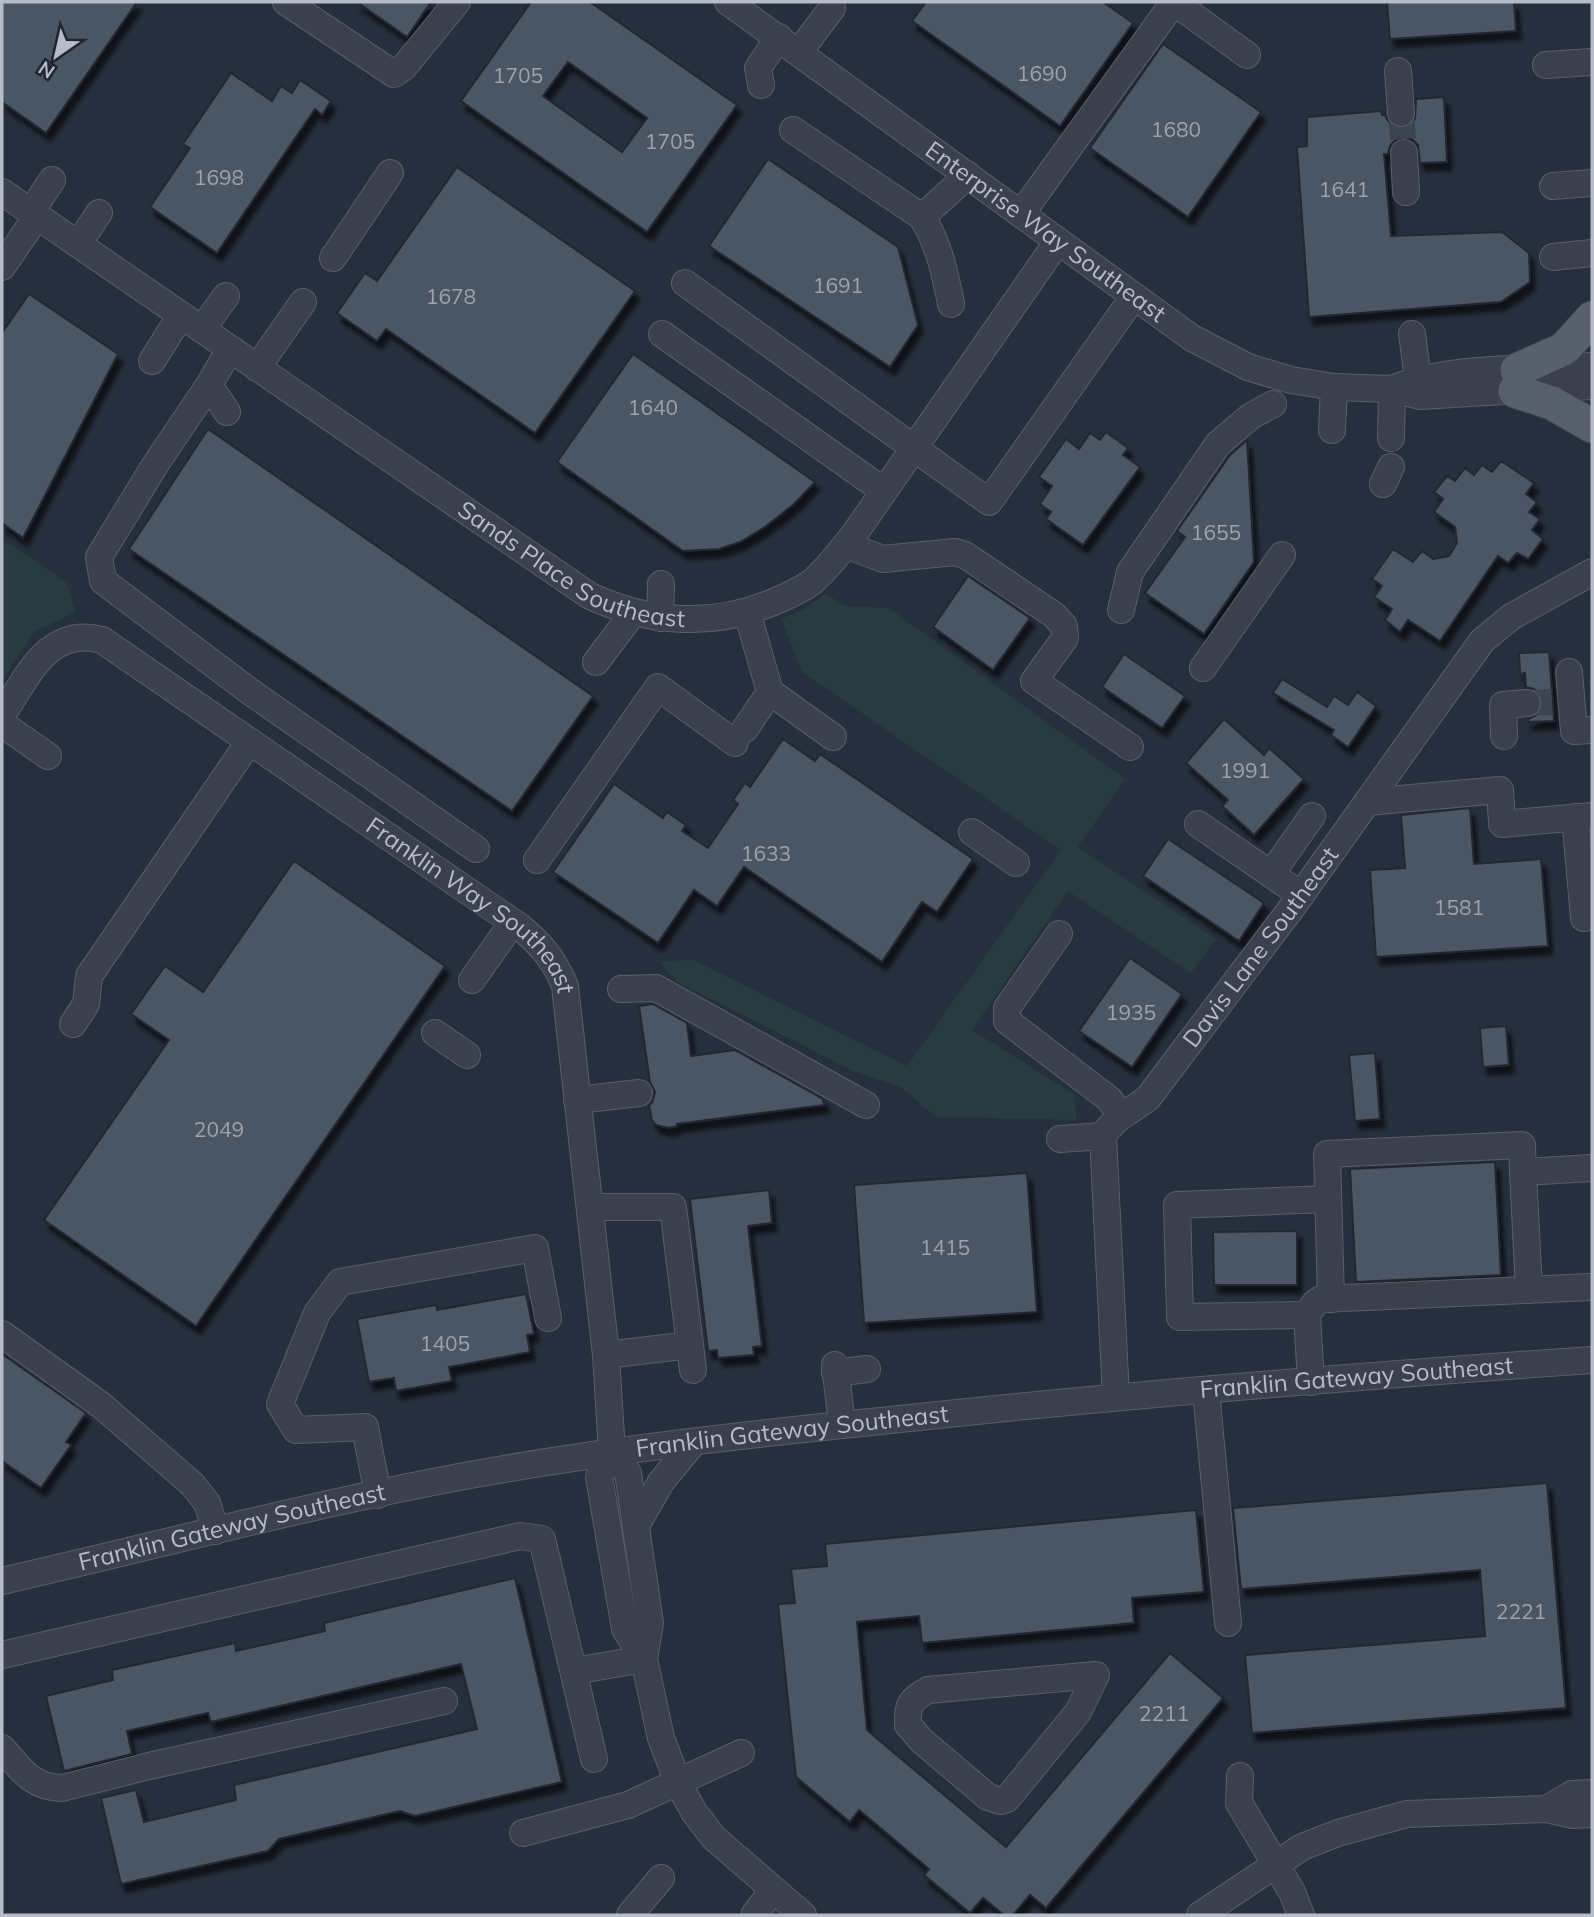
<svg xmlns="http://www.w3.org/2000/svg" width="1594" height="1917" font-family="Mulish,sans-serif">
<defs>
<filter id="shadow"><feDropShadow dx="4.5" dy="8" stdDeviation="2" flood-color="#0009"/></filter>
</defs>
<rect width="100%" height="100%" fill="#262f3d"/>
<g fill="#283b3e">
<path d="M2,538L67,583L76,612L35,631L2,681Z"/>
<path d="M826,593L844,606L889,608L1125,779L1078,847L1216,939L1191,973L1068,891L972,1030L1074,1094L1077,1120L935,1117L900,1086L855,1072L677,982L659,961L694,960L907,1066L1061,850L802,672L781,619L805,609Z"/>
</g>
<g fill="#4c5665" stroke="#212834" stroke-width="2" fill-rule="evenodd" filter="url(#shadow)">
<path d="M2,2H137L46,133L2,102Z"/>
<path d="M357,2H431L407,37Z"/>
<path d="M531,2H590L737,105L647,232L461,101ZM568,62L647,118L622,152L543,96Z"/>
<path d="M926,2H1103L1133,23L1060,126L912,21Z"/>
<path d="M1387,2H1514L1516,31L1390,39Z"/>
<path d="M1163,44L1261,112L1188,217L1090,148Z"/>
<path d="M231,73L272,101L281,86L292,93L300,80L331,101L322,115L315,109L217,253L150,207L190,148L183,144Z"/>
<path d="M1444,97L1447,162L1420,163L1418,145L1412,139L1404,137L1395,140L1390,146L1388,154H1384L1391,236L1502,232L1529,253L1530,282L1501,302L1309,317L1297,147L1307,146V117L1381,111L1382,115H1385L1388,121L1394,127L1403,129L1410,126L1415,119L1416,99Z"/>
<path d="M768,159L898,247L918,325L890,367L709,246Z"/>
<path d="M457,167L635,291L535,433L386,329L377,341L337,313L365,273L377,281Z"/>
<path d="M29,294L118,354L23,538L2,523V333Z"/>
<path d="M633,354L815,482L794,504L765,527L740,542L719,549L683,551L557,462Z"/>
<path d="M208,429L593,696L512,811L129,549Z"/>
<path d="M1106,432L1128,448L1123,455L1140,467L1083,545L1046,519L1051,512L1040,504L1052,486L1039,477L1066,439L1079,449L1090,433L1100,440Z"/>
<path d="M1247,440L1254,562L1204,634L1145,593L1185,537L1177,531L1230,455Z"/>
<path d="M1501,461L1534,483L1526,494L1537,502L1529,512L1540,519L1532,530L1543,539L1528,559L1517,553L1508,563L1498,556L1440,641L1408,620L1400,632L1385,620L1392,609L1374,597L1382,586L1372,579L1393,549L1413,562L1422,551L1433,559L1449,556L1457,543L1455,527L1434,512L1443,499L1434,492L1447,476L1455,481L1465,468L1474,475L1482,465L1492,472Z"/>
<path d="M968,576L1030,618L993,670L933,627Z"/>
<path d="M1549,652L1554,721L1528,722V719L1535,716L1541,710L1543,701L1539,694L1534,689L1526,687L1525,673L1520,674L1519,653Z"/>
<path d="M1124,654L1185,696L1162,728L1102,687Z"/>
<path d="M1282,679L1327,707L1334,696L1348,705L1357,692L1376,706L1348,747L1331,735L1334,730L1273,693Z"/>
<path d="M1224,719L1264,755L1269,748L1304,779L1254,835L1222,806L1228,800L1186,763Z"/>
<path d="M783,739L815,761L820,754L973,859L937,912L922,902L882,962L744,867L717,906L694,890L658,943L553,872L614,784L663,818L667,812L686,825L682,831L708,848L738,804L733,800L745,783L750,787Z"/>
<path d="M1470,808L1474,864L1541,859L1548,946L1376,957L1370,870L1405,868L1401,815Z"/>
<path d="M1168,839L1264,903L1239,941L1143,876Z"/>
<path d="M294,861L445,966L196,1326L44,1220L169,1040L131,1014L165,966L203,992Z"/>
<path d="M1130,958L1182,994L1132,1067L1079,1031Z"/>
<path d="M653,1004L687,1023L691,1056L735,1050L823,1099L824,1105L677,1124V1126L669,1128L656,1125L652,1120L649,1105L652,1103L655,1092L650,1082L639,1006Z"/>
<path d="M1506,1026L1509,1065L1483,1067L1480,1028Z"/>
<path d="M1375,1053L1380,1119L1355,1121L1349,1055Z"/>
<path d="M1495,1162L1501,1275L1356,1282L1350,1169Z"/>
<path d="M1027,1173L1037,1312L864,1323L854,1185Z"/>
<path d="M769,1190L772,1223L748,1226L762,1346L753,1347L754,1355L718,1358L717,1350L708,1351L690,1199Z"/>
<path d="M1297,1231V1285H1214L1213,1232Z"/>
<path d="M526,1294L534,1334L527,1335L530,1352L449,1367L452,1381L396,1391L394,1378L369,1382L357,1319L436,1305L437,1310Z"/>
<path d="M2,1354L86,1413L66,1442L71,1445L41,1488L2,1461Z"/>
<path d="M1547,1483L1566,1708L1252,1733L1245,1655L1485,1636L1480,1570L1241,1589L1233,1508Z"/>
<path d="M1196,1510L1204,1592L1132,1598L1134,1623L922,1643L919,1616L857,1622L867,1730L1006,1847L1170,1653L1223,1698L1046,1908L1030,1895L1013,1915H1004L983,1898L970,1913L924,1875L929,1869L859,1810L850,1822L796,1777L778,1604L795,1603L791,1569L827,1566L825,1544Z"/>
<path d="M515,1578L562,1782L415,1816L400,1811L279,1839L268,1851L121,1884L101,1798L136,1790L144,1822L236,1800L234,1785L477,1729L461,1664L211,1722L208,1713L127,1731L132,1754L64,1771L46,1696L113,1680L112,1670L235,1643L236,1651L325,1631L324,1623Z"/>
</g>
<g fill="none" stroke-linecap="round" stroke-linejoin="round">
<g stroke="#3c4452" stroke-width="26" stroke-dasharray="26 13" stroke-linecap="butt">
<path d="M1401,113L1404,153"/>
<path d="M1527,703L1552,702"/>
</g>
<defs>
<g id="minor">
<path d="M286,2L394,74L404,67L457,2"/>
<path id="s1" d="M728,2L1192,338L1248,367L1291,380L1334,387L1392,389L1420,396L1592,386"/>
<path d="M799,52L832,8"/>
<path d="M1546,65L1592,62"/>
<path d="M1398,71L1401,113"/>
<path d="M761,85L758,68L779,37"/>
<path d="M793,130L922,217C939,244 945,273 951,304"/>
<path d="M1404,153L1406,192"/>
<path d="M1553,186L1592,183"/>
<path id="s2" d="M2,192L590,596C651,624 716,628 778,600C790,595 802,589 812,582C828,568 842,550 855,533L1058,241"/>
<path d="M31,212L52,180"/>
<path d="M1021,214L1174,2L1247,55"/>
<path d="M922,217L968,175"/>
<path d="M78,244L99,213"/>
<path d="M1553,257L1592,253"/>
<path d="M333,258L390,173"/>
<path d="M2,267L37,216"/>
<path d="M685,283L989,502L1134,296"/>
<path d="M202,329L226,296"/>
<path d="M662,334L884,491"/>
<path d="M1412,334L1418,379"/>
<path d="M152,361L181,315"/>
<path d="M257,368L303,302"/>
<path d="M209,385L155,465L99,557L103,581L252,693L476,849"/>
<path d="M1397,387C1454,366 1530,369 1592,366"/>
<path d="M227,412L209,385L230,349"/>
<path d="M1332,430L1334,387"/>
<path d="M1391,438L1392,389"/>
<path d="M1383,484L1391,467"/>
<path d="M846,545L883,559L955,552L965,555L1054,615L1064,626L1065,638L1034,681L1130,747"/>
<path d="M1121,610L1130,572L1218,444L1251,416L1273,404"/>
<path d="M660,618L661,584"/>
<path d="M596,662L633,613"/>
<path d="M1203,668L1282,555"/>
<path d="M1569,672L1574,731L1592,730"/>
<path d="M770,692L833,737"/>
<path id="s3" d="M2,715C27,678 48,625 102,640L520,927C541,944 555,961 565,986L606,1355L612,1453"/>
<path d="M2,724L48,756"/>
<path d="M745,729L770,692L747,612"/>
<path d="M1504,736L1503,705L1527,703"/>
<path d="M1367,802L1500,790L1502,824L1592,816"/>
<path d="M1575,817L1584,918"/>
<path d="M1198,824L1301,895"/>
<path d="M972,832L1016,863"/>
<path d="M537,860L658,687L735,743"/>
<path d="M1271,874L1312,816"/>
<path d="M1059,934L1007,1008V1021L1109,1099L1121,1115"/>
<path d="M472,980L513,922"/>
<path d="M621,989L656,988L866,1105"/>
<path d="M73,1024L86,1004L89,976L249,742"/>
<path d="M435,1033L467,1055"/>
<path d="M577,1100L639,1093"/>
<path d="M1060,1139L1103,1136"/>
<path d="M590,1207H673L693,1370"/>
<path d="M1529,1290L1523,1172L1592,1168"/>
<path d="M1331,1299L1327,1154L1522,1145L1523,1172"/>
<path d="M1307,1315L1180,1317L1177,1205L1328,1199"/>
<path d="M2,1334L101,1405L193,1485L207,1503L216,1531"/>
<path d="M606,1355L690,1345"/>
<path d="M835,1365L842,1425"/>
<path d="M835,1373L867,1369"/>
<path d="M1311,1382L1307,1315L1315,1303L1321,1299L1591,1287"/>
<path d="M1206,1391L1228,1623"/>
<path id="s4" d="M1116,1397L1103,1136C1114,1117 1132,1111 1148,1098L1293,906L1482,641L1511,617L1592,572"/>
<path d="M612,1453L628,1473L650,1623L644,1659L661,1738L678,1783L694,1812L714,1838L803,1915"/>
<path d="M612,1453L599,1477L625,1629L644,1659"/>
<path d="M378,1495L365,1427L296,1430L280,1404L317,1313L340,1282L535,1248L548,1318"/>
<path d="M636,1526L661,1482L693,1443"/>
<path id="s5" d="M2,1581C154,1546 305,1506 459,1477C604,1450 752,1434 900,1419C1130,1394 1361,1376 1592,1360"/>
<path d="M2,1655L520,1536L542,1539L594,1759"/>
<path d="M574,1671L644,1659"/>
<path d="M1096,1675L1078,1712L1007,1799L1000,1801L988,1797L922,1741L908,1725C908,1704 909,1701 928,1690Z"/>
<path d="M2,1748C21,1769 31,1787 62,1788L149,1766L444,1701"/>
<path d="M1240,1776L1239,1803L1292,1892L1301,1915"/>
<path d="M1547,1809L1572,1794L1592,1793"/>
<path d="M523,1833L628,1805L741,1753"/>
<path d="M630,1915L661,1878"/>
<path d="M754,1915L773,1890"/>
<path d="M1200,1915L1302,1847L1338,1833L1407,1814L1547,1809L1573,1815L1592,1814"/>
</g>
<g id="major">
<path d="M1517,370L1564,349L1592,318"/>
<path d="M1515,391L1552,403L1592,426"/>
</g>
</defs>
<use href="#minor" stroke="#585f6b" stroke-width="28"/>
<use href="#major" stroke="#434a56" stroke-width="35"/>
<use href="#minor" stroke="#3a414d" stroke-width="26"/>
<use href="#major" stroke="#58606d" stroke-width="33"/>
</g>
<g text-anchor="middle" stroke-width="7" stroke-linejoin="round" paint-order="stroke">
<g font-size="21" fill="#9ca2af">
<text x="1042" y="81">1690</text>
<text x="518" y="83">1705</text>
<text x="1176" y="137">1680</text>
<text x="670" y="149">1705</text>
<text x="219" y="185">1698</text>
<text x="1344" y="197">1641</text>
<text x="838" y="293">1691</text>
<text x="451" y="304">1678</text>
<text x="653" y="415">1640</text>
<text x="1216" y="540">1655</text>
<text x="1245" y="778">1991</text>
<text x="766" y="861">1633</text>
<text x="1459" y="915">1581</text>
<text x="1131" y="1020">1935</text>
<text x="219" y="1137">2049</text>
<text x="945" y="1255">1415</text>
<text x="445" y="1351">1405</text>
<text x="1521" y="1619">2221</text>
<text x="1164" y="1721">2211</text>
</g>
<g font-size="24" fill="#b6bcc8" stroke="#1f2632">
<text dy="8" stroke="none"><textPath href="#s1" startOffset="392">Enterprise Way Southeast</textPath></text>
<text dy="8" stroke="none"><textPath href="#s2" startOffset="684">Sands Place Southeast</textPath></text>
<text dy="8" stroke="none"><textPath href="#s3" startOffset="593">Franklin Way Southeast</textPath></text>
<text dy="8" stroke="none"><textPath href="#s4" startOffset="509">Davis Lane Southeast</textPath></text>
<text dy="8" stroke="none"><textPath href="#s5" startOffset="1372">Franklin Gateway Southeast</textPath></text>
<text dy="8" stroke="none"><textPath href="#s5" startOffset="805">Franklin Gateway Southeast</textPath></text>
<text dy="8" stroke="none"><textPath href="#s5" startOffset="236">Franklin Gateway Southeast</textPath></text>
</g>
</g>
<rect width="1594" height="1917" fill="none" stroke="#b6bcc8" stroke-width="7"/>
<g transform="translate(56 56) rotate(214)" stroke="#1f2632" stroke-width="5" paint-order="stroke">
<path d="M0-5L12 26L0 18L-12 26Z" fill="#b6bcc8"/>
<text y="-10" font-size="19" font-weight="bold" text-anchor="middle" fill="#b6bcc8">N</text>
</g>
</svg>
